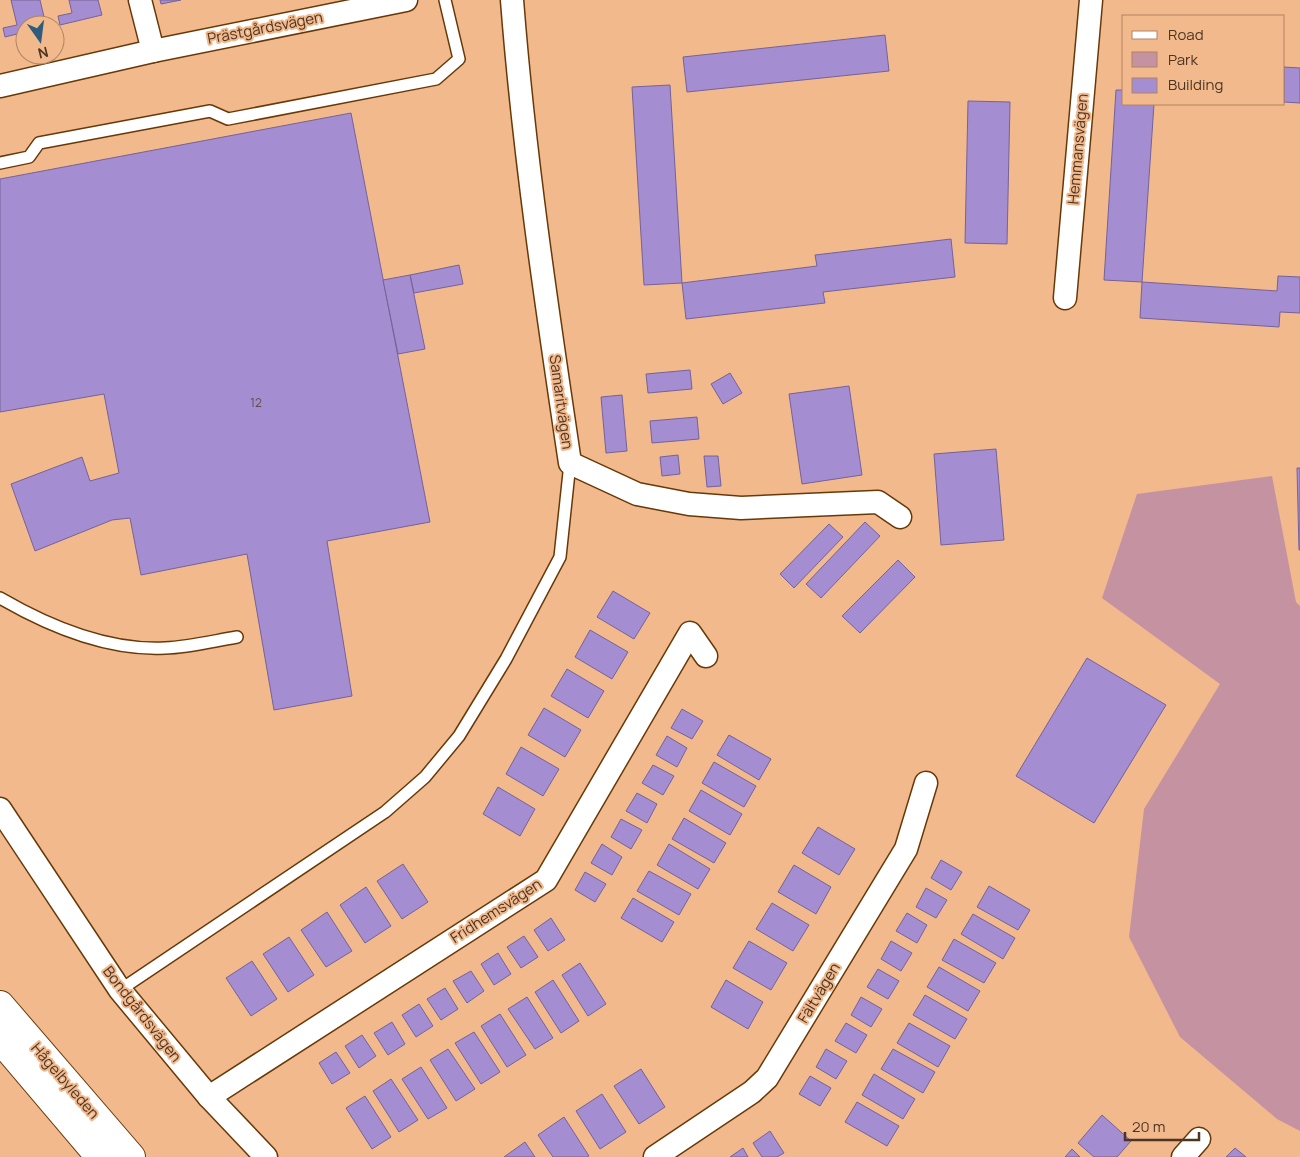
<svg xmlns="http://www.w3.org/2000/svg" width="1300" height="1157" font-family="Manrope,sans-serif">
<rect width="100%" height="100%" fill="#f2b98d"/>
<path fill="#c492a1" d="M1272,476L1296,602L1300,606V1131L1277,1119L1180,1037L1129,937L1144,809L1220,684L1102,598L1137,494Z"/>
<g fill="#a48dd1" stroke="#756299">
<path d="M11,0H40L46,25H25V32L5,37L3,28L17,25Z"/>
<path d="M69,0H98L102,15L60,25L58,16L72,13Z"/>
<path d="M160,0H181L161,4Z"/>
<path d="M885,35L889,71L687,92L683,57Z"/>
<path d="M1284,67L1300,68V103L1284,102Z"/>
<path d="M670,85L682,283L644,285L632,87Z"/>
<path d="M1116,90H1124V104H1154L1142,282L1104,280Z"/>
<path d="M968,101L1010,102L1007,244L965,243Z"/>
<path d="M351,113L430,522L327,541L352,696L274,710L247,554L141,575L130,518L112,520L35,551L11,484L82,457L90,481L119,473L104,394L0,412V179Z"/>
<path d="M951,239L955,277L823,292L825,303L686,319L682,283L817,266L815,255Z"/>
<path d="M459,265L463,284L414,293L410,275Z"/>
<path d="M410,275L425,349L398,354L383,280Z"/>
<path d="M1278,276L1300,277V313L1280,312L1279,327L1140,318L1142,282L1277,291Z"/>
<path d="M690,370L692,389L648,393L646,374Z"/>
<path d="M730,373L742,393L723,404L711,384Z"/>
<path d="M849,386L862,475L802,484L789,394Z"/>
<path d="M622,395L627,451L606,453L601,397Z"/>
<path d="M697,417L699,439L652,443L650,421Z"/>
<path d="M996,449L1004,540L941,545L934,454Z"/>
<path d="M678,455L680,474L662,476L660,457Z"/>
<path d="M704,456H718L721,486L707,487Z"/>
<path d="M1297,468H1300V550H1299Z"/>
<path d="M865,522L880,536L821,598L806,584Z"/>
<path d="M829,524L843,537L794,588L780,574Z"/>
<path d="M898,560L915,577L860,633L842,616Z"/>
<path d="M613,591L650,613L634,639L597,617Z"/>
<path d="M590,630L628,652L612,679L575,657Z"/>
<path d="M1087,658L1166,705L1094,823L1016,776Z"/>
<path d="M567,669L604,691L588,718L551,696Z"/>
<path d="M544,708L581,730L565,757L528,735Z"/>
<path d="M682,709L703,721L692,739L671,728Z"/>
<path d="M729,735L771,759L759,780L717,755Z"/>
<path d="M667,736L687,748L677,767L656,755Z"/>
<path d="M521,747L559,769L543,796L506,774Z"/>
<path d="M714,762L756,786L744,807L702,783Z"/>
<path d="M653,765L674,776L663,795L642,783Z"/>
<path d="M498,787L535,809L520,836L483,814Z"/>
<path d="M701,790L742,814L730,835L689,811Z"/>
<path d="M637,793L657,804L647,823L626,811Z"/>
<path d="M684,818L726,843L714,863L672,839Z"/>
<path d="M621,819L642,830L631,849L611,837Z"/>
<path d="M818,827L855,849L839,875L802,853Z"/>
<path d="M602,844L622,857L612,875L591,863Z"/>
<path d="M669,844L710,869L698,889L657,865Z"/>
<path d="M941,860L962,872L951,890L931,878Z"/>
<path d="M403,864L428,902L402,919L377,881Z"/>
<path d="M794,865L831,887L816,914L778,892Z"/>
<path d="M649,871L691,894L679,915L637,891Z"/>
<path d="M585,872L606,884L595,902L575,890Z"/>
<path d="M989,886L1030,910L1018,930L977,907Z"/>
<path d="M366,887L391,926L365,943L340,905Z"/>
<path d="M926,888L947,900L936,918L916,907Z"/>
<path d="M633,898L674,922L662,942L621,918Z"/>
<path d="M772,903L809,925L793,951L756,929Z"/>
<path d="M327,912L352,951L326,967L301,930Z"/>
<path d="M907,913L927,925L917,943L896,931Z"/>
<path d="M973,914L1015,938L1003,959L961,934Z"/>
<path d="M551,918L565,940L548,951L534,930Z"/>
<path d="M524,936L538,957L521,968L507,947Z"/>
<path d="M289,937L314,975L288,992L263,954Z"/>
<path d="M954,939L996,963L984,983L942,960Z"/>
<path d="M749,941L787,963L771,990L733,968Z"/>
<path d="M891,941L912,953L901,971L881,959Z"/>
<path d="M498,953L511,974L494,985L481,964Z"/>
<path d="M252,961L277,999L251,1016L226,978Z"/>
<path d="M580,963L606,1004L588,1016L562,975Z"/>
<path d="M939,967L980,991L968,1011L927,987Z"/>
<path d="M878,969L899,981L888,999L867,987Z"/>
<path d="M471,971L484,991L467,1003L453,981Z"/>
<path d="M553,980L579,1021L561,1033L535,992Z"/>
<path d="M726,980L763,1002L748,1029L711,1007Z"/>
<path d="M445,988L458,1009L441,1020L427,999Z"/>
<path d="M925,995L967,1019L955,1039L913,1015Z"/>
<path d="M527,997L553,1038L535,1049L508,1009Z"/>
<path d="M861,997L882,1009L871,1027L851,1015Z"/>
<path d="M419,1004L433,1026L416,1037L402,1015Z"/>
<path d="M500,1014L526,1055L507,1067L481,1026Z"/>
<path d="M392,1022L405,1044L388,1055L374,1033Z"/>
<path d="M846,1023L867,1035L856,1053L835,1041Z"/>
<path d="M909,1023L950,1046L938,1067L897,1043Z"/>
<path d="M474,1032L500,1072L481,1084L455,1043Z"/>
<path d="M362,1035L376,1056L359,1068L345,1046Z"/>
<path d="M448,1049L475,1089L456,1101L430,1060Z"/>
<path d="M826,1049L847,1061L836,1079L816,1067Z"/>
<path d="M893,1049L935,1072L923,1093L881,1069Z"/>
<path d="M336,1052L350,1073L332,1084L319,1063Z"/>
<path d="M421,1067L447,1108L428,1119L402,1079Z"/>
<path d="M641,1069L665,1107L639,1124L614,1086Z"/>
<path d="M874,1074L915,1099L903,1119L862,1095Z"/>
<path d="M810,1076L831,1088L820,1106L799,1094Z"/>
<path d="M391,1079L418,1120L399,1132L373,1091Z"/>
<path d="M602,1094L626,1132L600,1149L576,1111Z"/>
<path d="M365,1096L391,1137L372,1149L346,1108Z"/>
<path d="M857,1102L899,1126L887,1146L845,1122Z"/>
<path d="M1102,1115L1131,1141L1117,1157H1094L1078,1143Z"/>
<path d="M564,1117L589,1156L587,1157H553L538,1135Z"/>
<path d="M770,1131L784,1153L777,1157H762L753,1143Z"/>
<path d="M525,1142L535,1157H504Z"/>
<path d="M743,1148L748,1157H730Z"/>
<path d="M1235,1148L1246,1157H1226Z"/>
<path d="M1072,1149L1080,1157H1065Z"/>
</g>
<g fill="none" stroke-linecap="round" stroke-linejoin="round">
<defs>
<g id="lane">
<path d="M0,163L29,157L39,143L210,111L228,119L436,79L459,59L445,0"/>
<path d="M0,598C50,627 107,651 165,648C189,647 213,641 237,637"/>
<path d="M120,990L385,812L425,777L459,736L506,659L560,557L570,463"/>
</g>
<g id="street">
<path d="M140,0L153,51"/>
<path d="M512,0C524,155 547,309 570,463L637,494L689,504L741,508L878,502L900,517"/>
<path d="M0,86L153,51L406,0"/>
<path d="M1065,298L1091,0"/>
<path d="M0,809L120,990L209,1097L266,1157"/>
<path d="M209,1097L546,880L690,633L706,656"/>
<path d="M655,1157L752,1092L767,1078L906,849L926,783"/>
<path d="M1183,1157L1199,1139"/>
</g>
<g id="secondary">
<path d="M0,1005L131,1157"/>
<path d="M0,1039L100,1157"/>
</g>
</defs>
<use href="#lane" stroke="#683908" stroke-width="14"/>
<use href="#street" stroke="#683908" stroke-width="25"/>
<use href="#secondary" stroke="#683908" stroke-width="30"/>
<use href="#lane" stroke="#fff" stroke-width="11"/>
<use href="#street" stroke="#fff" stroke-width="22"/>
<use href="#secondary" stroke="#fff" stroke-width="28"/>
</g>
<g text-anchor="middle" stroke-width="4" stroke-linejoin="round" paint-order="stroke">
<g font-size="12" fill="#624b4e">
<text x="256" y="407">12</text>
</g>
<g font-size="15" fill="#4c3523" stroke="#f2b98d">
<text transform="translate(265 28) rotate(-11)" y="5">Prästgårdsvägen</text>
<text transform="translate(1078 149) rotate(-85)" y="5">Hemmansvägen</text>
<text transform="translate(561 402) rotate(82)" y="5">Samaritvägen</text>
<text transform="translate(496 911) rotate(-33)" y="5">Fridhemsvägen</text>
<text transform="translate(819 993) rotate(-59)" y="5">Fältvägen</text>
<text transform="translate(142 1014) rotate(52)" y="5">Bondgårdsvägen</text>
<text transform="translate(65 1081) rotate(49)" y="5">Hågelbyleden</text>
</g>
</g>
<rect x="1122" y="15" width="162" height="90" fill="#f2b98d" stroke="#b08463"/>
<rect x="1132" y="31" width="25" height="8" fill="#ffffff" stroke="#b08463"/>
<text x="1168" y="40" font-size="15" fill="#4c3523">Road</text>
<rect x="1132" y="52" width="25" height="15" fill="#c492a1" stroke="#b08463"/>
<text x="1168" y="65" font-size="15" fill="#4c3523">Park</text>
<rect x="1132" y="78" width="25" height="15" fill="#a48dd1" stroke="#b08463"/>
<text x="1168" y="90" font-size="15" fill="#4c3523">Building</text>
<g transform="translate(40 40) rotate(166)"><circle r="24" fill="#f2b98d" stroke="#b08463"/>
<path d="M0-4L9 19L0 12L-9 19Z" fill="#2e5d7c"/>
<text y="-8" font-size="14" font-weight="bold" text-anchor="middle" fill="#4c3523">N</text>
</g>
<path d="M1125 1132v8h74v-8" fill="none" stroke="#4c3523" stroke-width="2.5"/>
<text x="1132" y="1132" font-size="15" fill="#4c3523" stroke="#f2b98d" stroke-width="4" paint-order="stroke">20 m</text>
</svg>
